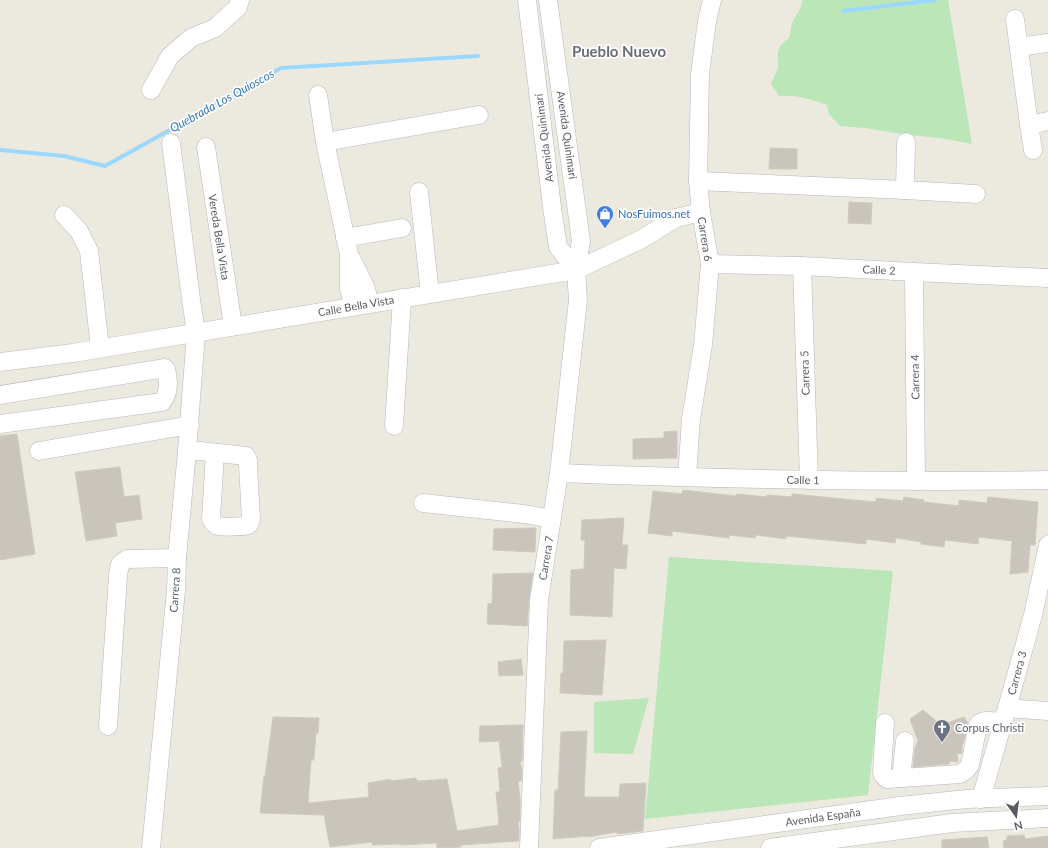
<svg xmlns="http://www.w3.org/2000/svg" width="1048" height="848" font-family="Lato,sans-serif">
<rect width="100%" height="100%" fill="#ece9de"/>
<g fill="#bae6b8">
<path d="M803,0H948L972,144L946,139L895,133L865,128L840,126L829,114L827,105C810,99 797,95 779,96L771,84L778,68V52L781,45L789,38L792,23L800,9Z"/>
<path d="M669,557L893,571L868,795L645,819Z"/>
<path d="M649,698L633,754L594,753V702Z"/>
</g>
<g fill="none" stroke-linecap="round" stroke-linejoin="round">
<g stroke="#9bd8ff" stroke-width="4">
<path d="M843,11L935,0"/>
<path d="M0,150L64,156L105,166L281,68L478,56"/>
</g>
</g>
<g fill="#c9c5bd" stroke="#d1cabc">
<path d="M770,148L797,149V169H769Z"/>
<path d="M849,202L872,203L871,224L848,223Z"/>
<path d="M677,431V458L633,459V439L664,438V432Z"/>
<path d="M17,434L35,554L0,560V436Z"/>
<path d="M120,467L124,497L139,495L142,519L115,523L117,536L86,541L75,472Z"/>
<path d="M683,490L736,496L737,494L766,497L767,495L792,497V494L876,502V498L903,501L904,497L924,500V502L959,506V500L987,503L988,497L1038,502L1035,545H1030L1028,572L1010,574L1012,541L979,537L978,544L945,540L944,547L921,544V542L896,538L895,543L866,539V544L786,536V539L756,535L755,538L729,535V538L672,531V536L648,533L653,491L682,494Z"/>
<path d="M624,518L622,545H628L626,569L614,568L612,617L570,615L571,570L584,569L585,540H581L582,520Z"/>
<path d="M536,528L535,552L493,550L494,529Z"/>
<path d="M533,573L529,599L527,626L487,624L488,604L492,603L493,574Z"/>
<path d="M606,640L602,695L560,693L561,673H563L564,641Z"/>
<path d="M521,659L523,675L499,676L498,662Z"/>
<path d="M923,710L941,725L964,717L968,723L963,744L962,745V753L957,754L958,762L950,761L949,764L913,767L915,747L918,741L910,719Z"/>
<path d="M273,717L319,718L318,733H316L314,760H311L308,803L369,797L368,783L391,779V781L416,778L417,781L447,779L457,831L499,825L496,792H500L498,768L502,767L499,741L479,742L480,726L523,725L522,761L520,762L522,770L521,781H518L520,800V821H518L519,829V841L461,845V847L437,848V843L401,845V844L372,845V842L330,847L324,815L260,813L264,776H265Z"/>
<path d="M587,731L584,797H619L620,784L646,783L643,831L617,834V832L588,837V836L553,839L555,790H558L561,732Z"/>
<path d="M1024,835L1025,839L1048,836V848H1004L1003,841L1007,840V836Z"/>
<path d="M987,837L989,848H942V840Z"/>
</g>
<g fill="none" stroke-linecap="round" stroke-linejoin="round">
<defs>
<g id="minor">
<path d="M527,0L552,207L558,247L576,270"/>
<path d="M1015,19L1029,125L1033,150"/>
<path d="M1019,47L1048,43"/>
<path d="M151,90L170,56L191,38L215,28L238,7L240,0"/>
<path d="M318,95L325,142L349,254V289L354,306"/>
<path d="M1029,125L1048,121"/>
<path d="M325,142L479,115"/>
<path d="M206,147L233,326"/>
<path d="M698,181L905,190L976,194"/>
<path d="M905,190L906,142"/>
<path d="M419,192L430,294"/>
<path d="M64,215L79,231L89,251L100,348"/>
<path d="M345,238L402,228"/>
<path d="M351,258L365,286L370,303"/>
<path d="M710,264L802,266L914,272L1048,278"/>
<path d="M802,266L809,480"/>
<path d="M914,272L916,481"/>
<path d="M0,362L73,353L576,270L640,240L676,218L701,212"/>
<path d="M0,395L165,368L166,369C169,379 169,395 162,402L0,424"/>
<path d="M394,426L402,298"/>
<path d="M39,451L190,425"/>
<path d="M187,451H200L246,456L248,460V465L251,519C250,522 250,524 248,525C245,527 221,527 218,526C214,525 213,522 211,519L215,453"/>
<path d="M559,473C722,479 885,483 1048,480"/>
<path d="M687,477L691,419L703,345L710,264L701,212L698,181L700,74L707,21L712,0"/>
<path d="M423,503L524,514L552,519"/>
<path d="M1007,708L1048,711"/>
<path d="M885,723L882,772L883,775L887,779L960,774L966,770L970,765L978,725C983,718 995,722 1003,722"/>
<path d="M108,726L118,576L120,564L127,559L177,558"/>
<path d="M901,778L905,741"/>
<path d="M981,799L1007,708L1033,615L1048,545"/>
<path d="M151,848L176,590L177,558L187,451L196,333L191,299L171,143"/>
<path d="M529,848L539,600L559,473L578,300L576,270L581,241L548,0"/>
<path d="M599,848L900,806L967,799L1048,796"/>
<path d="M770,848L952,823L1048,818"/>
</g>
</defs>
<use href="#minor" stroke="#b5b8bd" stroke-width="19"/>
<use href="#minor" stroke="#fff" stroke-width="18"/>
</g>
<defs>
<symbol id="shop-pin" viewBox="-11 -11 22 30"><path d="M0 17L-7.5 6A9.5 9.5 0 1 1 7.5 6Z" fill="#3f7fe0" stroke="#fff"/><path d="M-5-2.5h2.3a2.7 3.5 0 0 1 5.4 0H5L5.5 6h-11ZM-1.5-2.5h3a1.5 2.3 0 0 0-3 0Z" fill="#fff"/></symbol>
<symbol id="church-pin" viewBox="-11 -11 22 30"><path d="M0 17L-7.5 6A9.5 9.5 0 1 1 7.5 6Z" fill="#6b7280" stroke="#fff"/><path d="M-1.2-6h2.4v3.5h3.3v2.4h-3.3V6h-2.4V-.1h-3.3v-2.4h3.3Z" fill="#fff"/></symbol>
</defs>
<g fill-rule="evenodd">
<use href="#shop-pin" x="595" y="204" width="20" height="27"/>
<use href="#church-pin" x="932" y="718" width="20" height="27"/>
</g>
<g text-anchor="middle" stroke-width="3.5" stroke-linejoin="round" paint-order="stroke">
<g font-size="11" fill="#585c61" stroke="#fff">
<text transform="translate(567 135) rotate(82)" y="4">Avenida Quinimari</text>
<text transform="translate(544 138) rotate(-97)" y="4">Avenida Quinimarí</text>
<text transform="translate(219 237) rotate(81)" y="4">Vereda Bella Vista</text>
<text transform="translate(705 239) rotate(81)" y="4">Carrera 6</text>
<text transform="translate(879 270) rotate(3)" y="4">Calle 2</text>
<text transform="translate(356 306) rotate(-10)" y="4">Calle Bella Vista</text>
<text transform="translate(805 373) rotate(-92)" y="4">Carrera 5</text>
<text transform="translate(915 377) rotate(-91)" y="4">Carrera 4</text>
<text transform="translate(803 480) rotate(1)" y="4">Calle 1</text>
<text transform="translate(546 558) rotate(-81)" y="4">Carrera 7</text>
<text transform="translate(175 590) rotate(-86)" y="4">Carrera 8</text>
<text transform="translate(1017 673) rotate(-75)" y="4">Carrera 3</text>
<text transform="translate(823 817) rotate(-8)" y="4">Avenida España</text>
</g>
<g font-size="11" fill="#366cbe" stroke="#fff" text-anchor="start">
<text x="618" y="218">NosFuimos.net</text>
</g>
<g font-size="11" fill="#5b616d" stroke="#fff" text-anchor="start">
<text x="955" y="732">Corpus Christi</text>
</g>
<g font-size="12" font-style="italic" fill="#3378b7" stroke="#fff">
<text transform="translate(222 101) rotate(-29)" y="4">Quebrada Los Quioscos</text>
</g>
<g font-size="15" font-weight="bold" fill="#686e73" stroke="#fff">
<text x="619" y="57">Pueblo Nuevo</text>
</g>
</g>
<g transform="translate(1016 816) rotate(166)" stroke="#ffffff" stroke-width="3" paint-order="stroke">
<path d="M0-3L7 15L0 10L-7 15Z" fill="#585c61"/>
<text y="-6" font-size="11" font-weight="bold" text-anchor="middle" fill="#585c61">N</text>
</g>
</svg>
